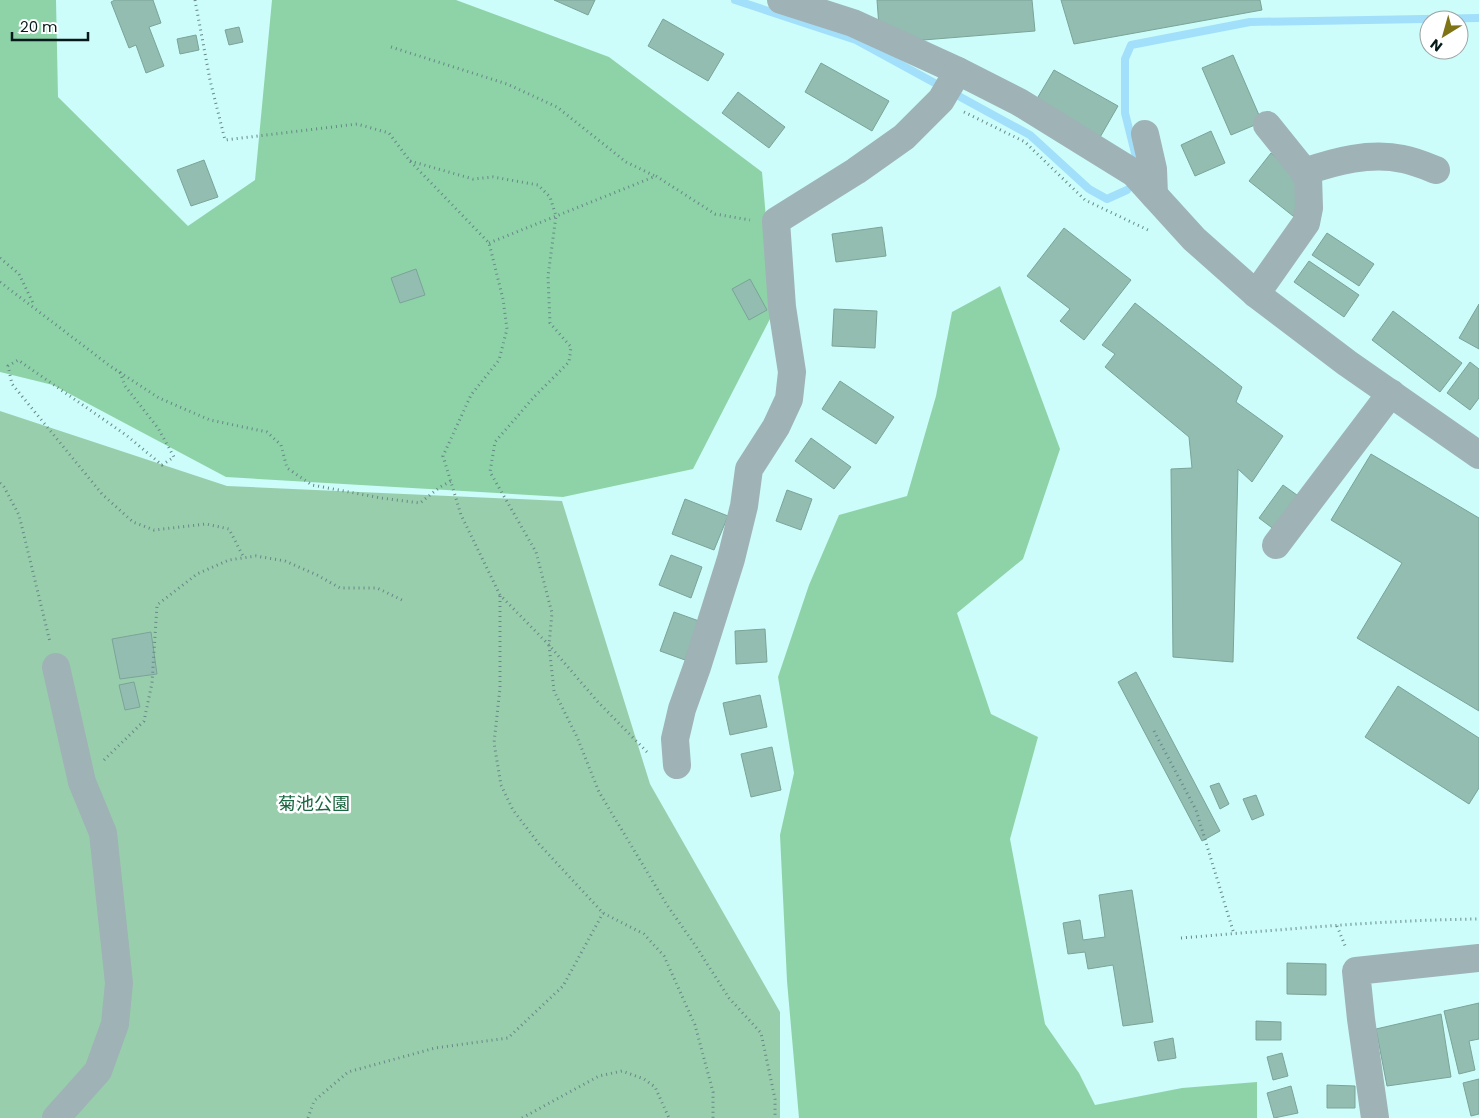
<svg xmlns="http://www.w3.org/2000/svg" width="1479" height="1118" font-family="Poppins,'Noto Sans JP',sans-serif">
<rect width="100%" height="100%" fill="#ccfdfa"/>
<path fill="#99cead" d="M0,411L227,486L562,501L650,784L780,1012V1118H0Z"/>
<g fill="#8ed3a8">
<path d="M0,0H56L58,97L188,226L255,180L272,0H456L609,57L762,172L774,311L693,469L563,497L226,477L53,385L0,372Z"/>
<path d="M1000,286L1060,449L1023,559L957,613L991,714L1038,737L1010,839L1045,1024L1079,1073L1095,1105L1182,1088L1257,1082V1118H799L787,981L780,835L794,773L778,677L809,585L839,515L907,496L936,396L952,312Z"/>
</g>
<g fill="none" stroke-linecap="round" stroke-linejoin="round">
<g stroke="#a2dffb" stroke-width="8">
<path d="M735,0L856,40L1030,135L1089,189L1107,199L1127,190"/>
<path d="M1136,157L1125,113V59L1131,45L1250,22L1479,18"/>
</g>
</g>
<g fill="#92bdb0" stroke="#7aa498">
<path d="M115,0H153L161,23L149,27L164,66L146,73L136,45L129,48L111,2Z"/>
<path d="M554,0H595L588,15Z"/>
<path d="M877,0H1032L1035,31L923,40L879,27Z"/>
<path d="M1061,0H1260L1262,10L1074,44Z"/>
<path d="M663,19L724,54L708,81L648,46Z"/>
<path d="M239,27L243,42L229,45L225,30Z"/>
<path d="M196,35L199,50L180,54L177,39Z"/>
<path d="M1233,55L1262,122L1231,135L1202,68Z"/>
<path d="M821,63L889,101L872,131L805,92Z"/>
<path d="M1054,70L1118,106L1099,139L1035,102Z"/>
<path d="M738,92L785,127L769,148L722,113Z"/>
<path d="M1211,131L1225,163L1195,176L1181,145Z"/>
<path d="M1271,153L1315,189L1293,216L1249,181Z"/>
<path d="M204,160L218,197L191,206L177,170Z"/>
<path d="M882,227L886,256L836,262L832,234Z"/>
<path d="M1064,228L1131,280L1084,340L1060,321L1070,309L1027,276Z"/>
<path d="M1327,233L1374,264L1359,286L1312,255Z"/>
<path d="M1309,261L1359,295L1344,317L1294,282Z"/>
<path d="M416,269L425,295L400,303L391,278Z"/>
<path d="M750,279L767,310L749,320L732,289Z"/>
<path d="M1135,303L1242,387L1236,402L1283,436L1252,482L1238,469L1233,662L1173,657L1171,469L1192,468L1189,437L1105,367L1115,354L1102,345Z"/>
<path d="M1479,304V349L1459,338Z"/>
<path d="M834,309L877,311L875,348L832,346Z"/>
<path d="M1393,311L1462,363L1440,392L1372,340Z"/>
<path d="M1470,362L1479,369V398L1470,410L1447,393Z"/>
<path d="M840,381L894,417L876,444L822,409Z"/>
<path d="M811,438L851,467L834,489L795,461Z"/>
<path d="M1371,454L1479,518V711L1357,638L1402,563L1331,520Z"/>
<path d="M1283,485L1315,508L1291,542L1259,518Z"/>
<path d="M787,490L812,499L801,530L776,521Z"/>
<path d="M685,499L728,516L714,550L672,534Z"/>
<path d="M671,555L702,567L691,598L659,585Z"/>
<path d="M674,612L699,621L685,660L660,651Z"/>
<path d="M765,629L767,662L736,664L735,631Z"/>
<path d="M151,632L157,674L120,679L112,639Z"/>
<path d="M1136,672L1220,831L1202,841L1118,682Z"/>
<path d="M134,682L140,707L125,710L119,685Z"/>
<path d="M1398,686L1479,738V788L1469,804L1365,737Z"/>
<path d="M760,695L767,727L730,735L723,703Z"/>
<path d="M772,747L781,790L751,797L741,754Z"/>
<path d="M1219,783L1229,804L1220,809L1210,786Z"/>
<path d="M1256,795L1264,815L1252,820L1243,799Z"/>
<path d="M1132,890L1153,1022L1123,1026L1113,965L1088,969L1085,952L1068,954L1063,923L1080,920L1083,940L1105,937L1099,895Z"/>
<path d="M1287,963L1326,964V995L1287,994Z"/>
<path d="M1479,1003V1039L1469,1041L1475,1070L1459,1074L1444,1011Z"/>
<path d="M1441,1014L1451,1077L1387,1086L1376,1029Z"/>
<path d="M1256,1021L1281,1022V1040H1256Z"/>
<path d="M1173,1038L1176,1058L1158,1061L1154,1042Z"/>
<path d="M1282,1053L1288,1076L1273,1080L1267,1057Z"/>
<path d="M1479,1079V1114L1471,1116L1463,1083Z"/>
<path d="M1327,1085L1355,1086V1108H1327Z"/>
<path d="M1291,1086L1298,1113L1274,1118L1267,1093Z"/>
</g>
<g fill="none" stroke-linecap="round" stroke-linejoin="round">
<g stroke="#668886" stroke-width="3" stroke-dasharray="1 4" stroke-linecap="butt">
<path d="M195,0L210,80L225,140L357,124L389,133L410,161L489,243L503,299L507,329L499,360L471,395L443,456L461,515L500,595L549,645L598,702L649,754"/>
<path d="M391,47L507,84L557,107L626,162L655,176"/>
<path d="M964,112L1025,142L1085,200L1148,230"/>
<path d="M410,161L473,179L493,177L538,185L550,197L556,216L548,276L550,323L571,347L569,362L534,397L495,442L490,472L536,552L552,613L549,645L554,691L577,737L599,792L667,905L695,945L729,998L761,1033L775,1099V1118"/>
<path d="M489,243L656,176L715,214L750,220"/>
<path d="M0,258L19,274L34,305"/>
<path d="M0,282L110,366L159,398L210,420L267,432L281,445L287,468L312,485L381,498L420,503L440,487L451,481"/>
<path d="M120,372L125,386L158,428L174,457L162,465L126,435L18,360L8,366L12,384L102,494L133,522L154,530L206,524L229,529L244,558"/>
<path d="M0,483L4,487L19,515L50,642"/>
<path d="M500,596V688L494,743L501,785L513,810L539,844L603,913L644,934L664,956L695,1025L713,1092V1118"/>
<path d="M1154,731L1196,810L1234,934"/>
<path d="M104,760L144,721L152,683L157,605L197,574L229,560L256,556L285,561L317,575L340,588H377L402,600"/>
<path d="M1337,926L1346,948"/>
<path d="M1181,938C1280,930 1380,920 1479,919"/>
<path d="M308,1118L314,1101L348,1072L435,1048L508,1038L563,986L603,913"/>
<path d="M522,1118L599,1076L622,1071L644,1079L655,1087L669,1118"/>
</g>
<g stroke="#9fb2b6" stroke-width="28">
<path d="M781,0L853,23L958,71L1019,102L1134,173L1194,239L1256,294L1347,363L1479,455"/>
<path d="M1145,134L1153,169L1154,195"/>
<path d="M1304,172C1336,161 1370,152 1403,159C1414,161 1426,166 1436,170"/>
<path d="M1256,294L1306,223L1309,208L1308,176L1267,125"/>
<path d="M1276,545L1391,393"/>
<path d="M677,765L675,739L682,709L697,667L731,559L744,506L749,469L776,427L789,399L792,372L782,307L776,221L856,171L904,137L941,100L958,71"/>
<path d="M56,1118L98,1071L115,1024L119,983L103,833L82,782L56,667"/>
<path d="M1375,1118L1361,1019L1356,971L1479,958"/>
</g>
</g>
<g text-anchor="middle" stroke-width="5" stroke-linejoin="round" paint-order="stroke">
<g font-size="18" fill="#196740" stroke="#fff">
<text x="314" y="810">菊池公園</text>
</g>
</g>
<g transform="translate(1444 35) rotate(217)"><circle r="24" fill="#ffffff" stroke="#9ca3a3"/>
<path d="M0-4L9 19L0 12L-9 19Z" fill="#7e7416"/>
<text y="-8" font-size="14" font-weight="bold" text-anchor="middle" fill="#071a1a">N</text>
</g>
<path d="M12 32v8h76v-8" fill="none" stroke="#071a1a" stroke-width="2.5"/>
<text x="20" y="32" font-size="15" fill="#071a1a" stroke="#ffffff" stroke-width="4" paint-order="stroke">20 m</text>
</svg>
